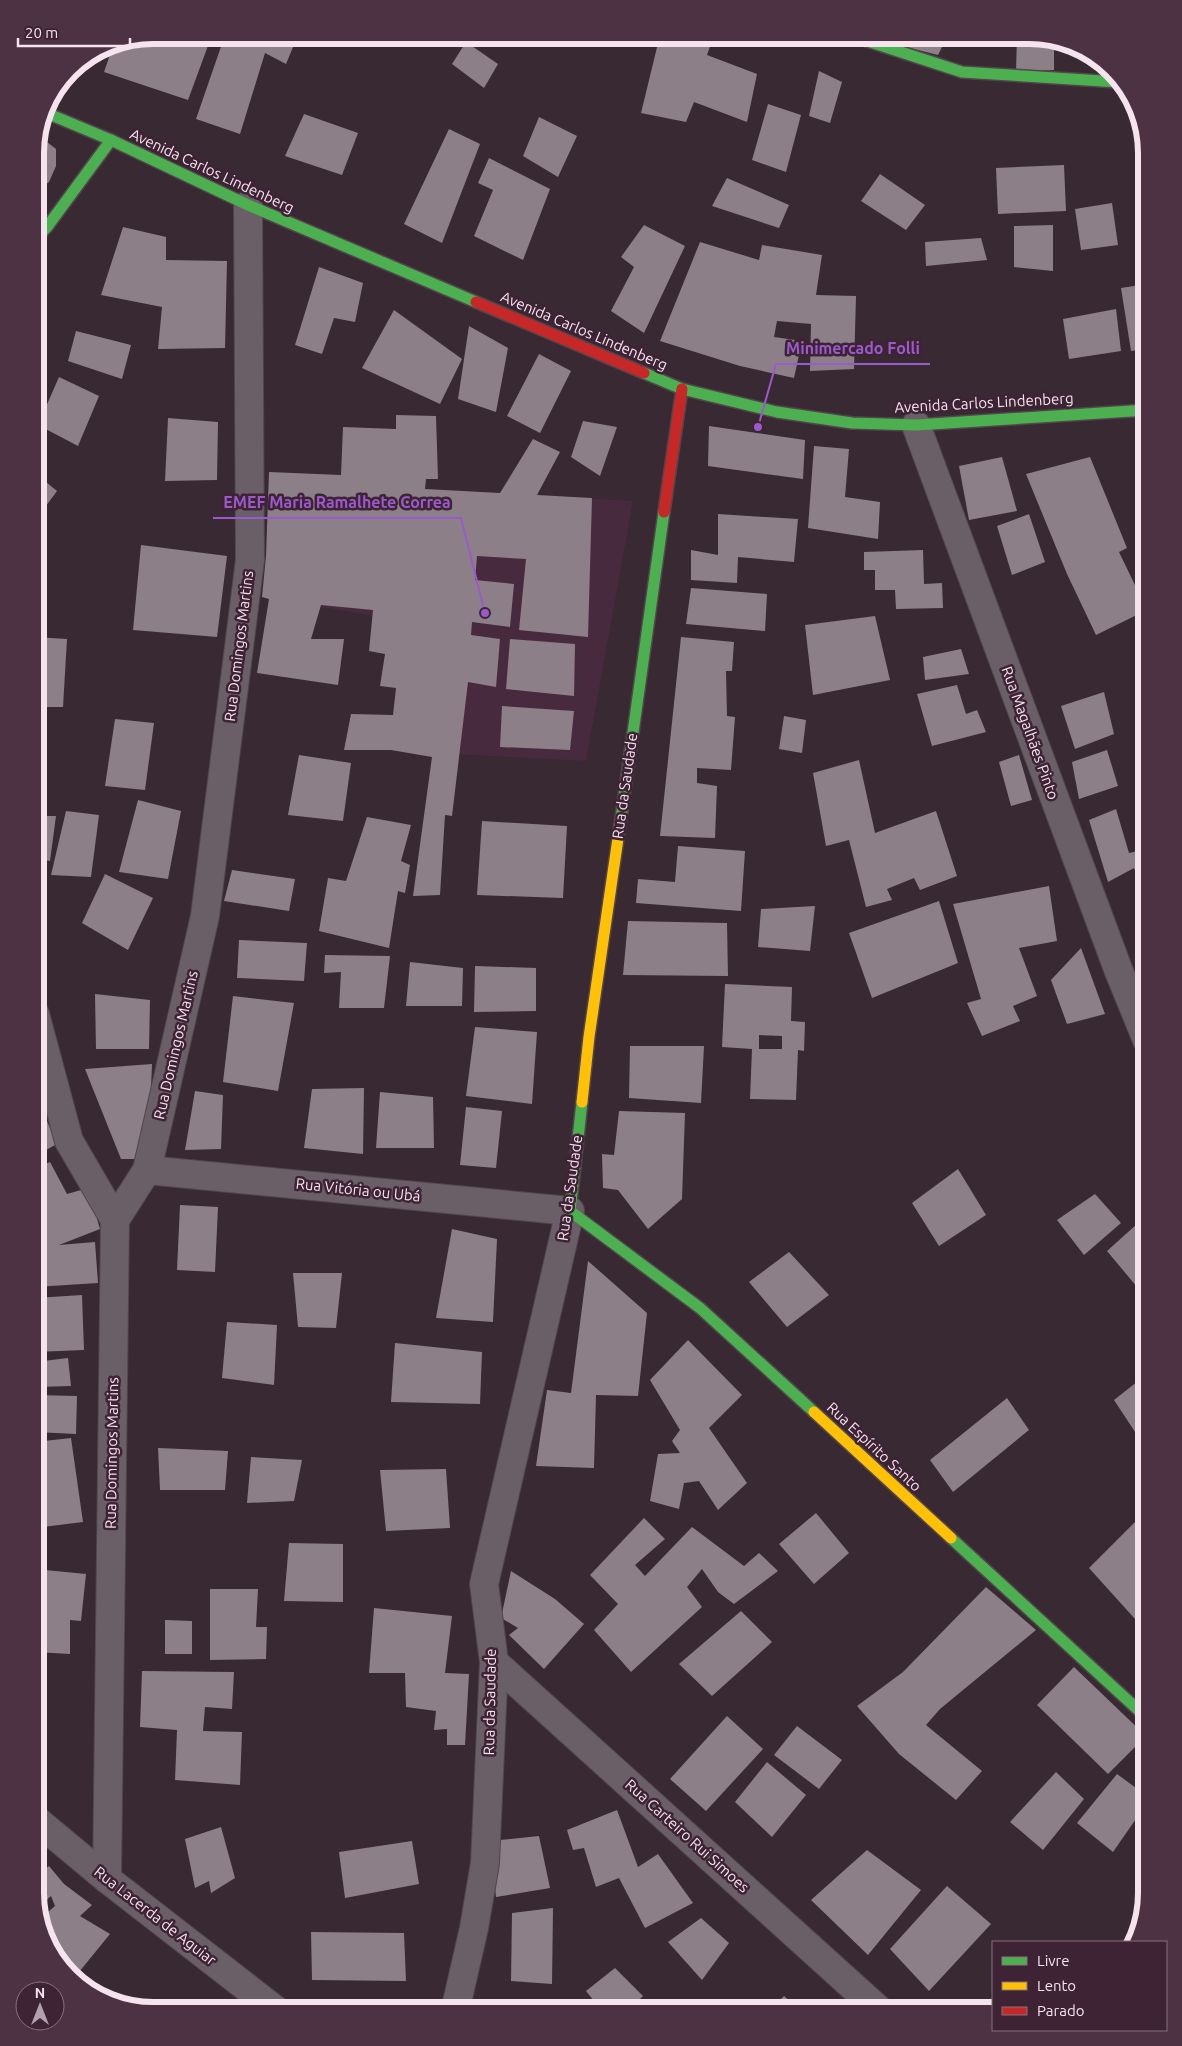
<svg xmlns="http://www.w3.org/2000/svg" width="1182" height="2046" font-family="Ubuntu,sans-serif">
<rect width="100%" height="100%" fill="#382933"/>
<path fill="#482a3e" d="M290,481L633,501L586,761L436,753L439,627L276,599Z"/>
<g fill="#8d7f88" fill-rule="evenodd">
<path d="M153,35H212L188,100L104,72L114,43Z"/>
<path d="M225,35H298L286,64L265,53L240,134L196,119Z"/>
<path d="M660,35H714L707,55L757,74L747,122L694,102L686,122L641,113Z"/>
<path d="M910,35H962L957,47L944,43L938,55L906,47Z"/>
<path d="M1017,35H1037L1054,41V70L1016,72Z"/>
<path d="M466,42L498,64L484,88L452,64Z"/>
<path d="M819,71L842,82L830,123L809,116Z"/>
<path d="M768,104L801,115L786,172L752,160Z"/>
<path d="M304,114L358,133L342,175L285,156Z"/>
<path d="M539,117L577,136L558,177L523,156Z"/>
<path d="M449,129L480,144L442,243L404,224Z"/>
<path d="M38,135L56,149V166L49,182L35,192V146Z"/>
<path d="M489,158L550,189L523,260L474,236L493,190L478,183Z"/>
<path d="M1064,165L1066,211L998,214L996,168Z"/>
<path d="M880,174L925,205L906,230L861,201Z"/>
<path d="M727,178L789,205L779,228L712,206Z"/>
<path d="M1112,203L1118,245L1081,250L1075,209Z"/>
<path d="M644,225L685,246L644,333L611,311L634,267L621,257Z"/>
<path d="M1053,225V271L1014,267V226Z"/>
<path d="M123,227L166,237V260L227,261L225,348L158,349L162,307L101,295Z"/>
<path d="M981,238L987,260L926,266L925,242Z"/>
<path d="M700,242L759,260L762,245L822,255L816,295L856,296L854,369L810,371L811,324L777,321L774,337L802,341L794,378L740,366L660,341Z"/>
<path d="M319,267L363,283L355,322L334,318L322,354L295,345Z"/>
<path d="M1147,284V349L1131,351L1121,288Z"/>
<path d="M1116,309L1121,351L1069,359L1063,319Z"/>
<path d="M394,310L462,359L440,404L362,368Z"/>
<path d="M469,326L508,348L496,412L458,399Z"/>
<path d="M76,331L131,345L122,379L68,361Z"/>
<path d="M539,354L571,371L540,433L507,416Z"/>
<path d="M59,377L99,396L78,446L38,425Z"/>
<path d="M396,415L436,416L438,479H426L425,489L500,493L533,439L560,452L537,495L592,498L588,637L519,630L526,559L477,556L475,580L514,584L510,627L472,622L471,635L500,639L496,687L468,682L452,816L445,815L440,895L413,896L432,757L391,750H344L351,714L393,715L396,688L380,686L385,654L369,651L373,610L321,605L311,639H344L338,685L257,673L269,599L262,597L266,556L269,472L341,475L343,427L396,429Z"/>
<path d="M168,418L218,422L217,480L165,481Z"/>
<path d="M583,421L617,427L600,476L571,457Z"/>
<path d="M709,426L805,440L803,479L708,466Z"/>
<path d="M814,446L849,449L845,497L880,502L878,539L808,528Z"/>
<path d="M1002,457L1017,511L969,520L959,466Z"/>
<path d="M1090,457L1127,548L1119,552L1147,610L1096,635L1067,574L1026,474Z"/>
<path d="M35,473L57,491L35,521Z"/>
<path d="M718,514L798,519L794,562L738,557L737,583L691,580V550L718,555Z"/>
<path d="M1029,514L1045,562L1012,575L997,526Z"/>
<path d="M141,545L227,556L217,637L133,630Z"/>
<path d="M923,550L924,584L942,583L943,608L896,609L895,590H875V570H864V552Z"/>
<path d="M691,588L767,594L765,631L686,624Z"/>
<path d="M875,616L890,680L813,695L805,625Z"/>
<path d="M35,637L67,639L63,707H35Z"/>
<path d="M681,637L734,642L732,671H726L727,716L735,717L731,770L697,768V783L717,786L715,838L660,836Z"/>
<path d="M510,639L575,644L574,696L506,689Z"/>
<path d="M961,649L969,674L925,680L923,657Z"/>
<path d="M1147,683V707L1138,686Z"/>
<path d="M957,685L966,714L977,710L986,732L932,746L917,694Z"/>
<path d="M1104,692L1114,734L1075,749L1061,706Z"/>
<path d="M502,706L574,711L570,750L500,747Z"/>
<path d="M784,716L806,720L802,753L779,749Z"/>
<path d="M115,719L154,723L145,790L105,786Z"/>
<path d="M1107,750L1118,786L1079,799L1072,762Z"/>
<path d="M299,755L351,763L343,821L288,815Z"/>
<path d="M1019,755L1032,800L1011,806L999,762Z"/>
<path d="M859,760L875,833L936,811L957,876L920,890L914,878L887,889L892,900L866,907L849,840L826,846L813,773Z"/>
<path d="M138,800L181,811L168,879L119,872Z"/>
<path d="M1116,809L1129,853L1147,849V904L1134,868L1108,882L1089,820Z"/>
<path d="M66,811L99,815L91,877L51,875Z"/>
<path d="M35,816H56L50,861L35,858Z"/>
<path d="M367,817L411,825L401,861L410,865L405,893L398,891L389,948L319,931L328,878L346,881Z"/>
<path d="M482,821L567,826L563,898L477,895Z"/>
<path d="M678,846L745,851L741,911L636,903L638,879L675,882Z"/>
<path d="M232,870L295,879L289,911L224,901Z"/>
<path d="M105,874L153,898L128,950L82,923Z"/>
<path d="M1049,886L1057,941L1019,948L1037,996L1013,1006L1020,1021L982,1036L967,1003L981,999L953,904Z"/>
<path d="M939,901L958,963L872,998L849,933Z"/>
<path d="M815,906L810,951L758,947L761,909Z"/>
<path d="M628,921L727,923L728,976L623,975Z"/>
<path d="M239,940L307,943L304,981L237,978Z"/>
<path d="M1081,948L1105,1014L1067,1024L1051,980Z"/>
<path d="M325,955L390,956L384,1008H339L341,972L324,973Z"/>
<path d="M410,962L463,968L462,1006H406Z"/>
<path d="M475,966L536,968V1011L474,1012Z"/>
<path d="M725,984L792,987L791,1021L805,1022L804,1051L798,1050L796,1100L750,1099L752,1049L722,1047ZM759,1035L782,1036V1049H759Z"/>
<path d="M95,994L150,1000L149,1049H96Z"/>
<path d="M233,996L294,1003L278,1091L223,1082Z"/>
<path d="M475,1027L537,1032L532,1104L466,1096Z"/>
<path d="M630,1046H704L701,1103L629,1098Z"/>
<path d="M152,1064L148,1159H121L85,1069Z"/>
<path d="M364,1088L363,1154L304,1148L312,1089Z"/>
<path d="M195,1091L223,1095L221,1149L185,1150Z"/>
<path d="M380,1092L433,1097L434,1148H376Z"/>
<path d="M466,1107L502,1111L496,1168L460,1165Z"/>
<path d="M619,1111L685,1113L682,1199L648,1229L618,1190L603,1188L602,1154L614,1155Z"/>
<path d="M43,1112L57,1144L35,1156V1116Z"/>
<path d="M50,1162L67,1194L88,1188L100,1229L59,1245L95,1242L98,1283L35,1287V1168Z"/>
<path d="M958,1169L986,1215L939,1246L912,1203Z"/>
<path d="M1095,1194L1121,1223L1084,1255L1057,1220Z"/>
<path d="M180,1205L218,1207L215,1272L177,1270Z"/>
<path d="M1147,1215V1299L1107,1251Z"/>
<path d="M452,1229L497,1239L493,1322L436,1318Z"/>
<path d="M789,1252L829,1295L787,1327L749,1282Z"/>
<path d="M588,1261L647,1313L638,1396L596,1395L594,1468L536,1466L547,1390L571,1393Z"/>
<path d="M293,1273H342L336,1328L298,1327Z"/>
<path d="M82,1295L84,1350L35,1352V1298Z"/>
<path d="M227,1322L277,1325L274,1385L222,1378Z"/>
<path d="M688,1340L742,1395L709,1428L747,1483L718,1510L699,1481L684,1483L679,1509L650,1501L658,1454L680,1453L672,1441L680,1430L650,1380Z"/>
<path d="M395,1343L482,1352L480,1404L391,1402Z"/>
<path d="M68,1358L71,1386L37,1387L35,1362Z"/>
<path d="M1147,1374V1441L1143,1444L1114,1400Z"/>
<path d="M35,1395L77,1396L76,1434L35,1432Z"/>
<path d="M1007,1398L1029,1430L953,1492L930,1460Z"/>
<path d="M71,1438L83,1522L35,1528V1442Z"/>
<path d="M158,1448L228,1451L225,1490H160Z"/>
<path d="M251,1457L302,1460L294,1501L247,1503Z"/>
<path d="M446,1469L450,1528L386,1531L380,1470Z"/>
<path d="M1147,1510V1607L1135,1619L1089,1568Z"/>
<path d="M816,1513L849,1553L814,1584L779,1544Z"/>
<path d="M644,1518L665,1539L635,1565L645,1576L692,1527L744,1566L759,1553L778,1571L734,1604L718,1592L702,1569L687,1587L702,1607L631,1672L594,1630L618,1604L590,1575Z"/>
<path d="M289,1543L343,1544V1602L284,1601Z"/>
<path d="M35,1569L86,1574L81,1621L70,1620V1654L35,1652Z"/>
<path d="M511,1571L555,1599L584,1624L544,1669L509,1635L518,1628L501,1618Z"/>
<path d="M986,1587L1036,1630L940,1709L926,1725L982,1771L956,1800L899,1754L857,1706L903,1672Z"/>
<path d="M210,1589H258L256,1627H267L266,1659L210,1660Z"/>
<path d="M374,1608L452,1616L445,1673L469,1674L465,1745H447V1729L434,1730L436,1711L406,1707L405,1673H369Z"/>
<path d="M741,1611L772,1642L712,1696L679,1664Z"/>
<path d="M165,1620L192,1621V1654H165Z"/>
<path d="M1074,1667L1146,1736L1108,1774L1037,1705Z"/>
<path d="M142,1671L234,1672L232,1709L205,1707L203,1731L242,1732L240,1785L175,1780L177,1730L140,1727Z"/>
<path d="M727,1716L763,1749L706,1811L670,1779Z"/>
<path d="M797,1726L842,1760L819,1789L774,1755Z"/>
<path d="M767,1762L806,1795L772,1837L735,1802Z"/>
<path d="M1056,1772L1084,1799L1043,1850L1010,1822Z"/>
<path d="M1117,1774L1147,1796V1803L1113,1852L1077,1823Z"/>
<path d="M617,1810L638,1867L658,1854L693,1903L645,1928L619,1878L596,1887L584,1848L573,1850L567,1830Z"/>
<path d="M1147,1824V1842L1140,1832Z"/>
<path d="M221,1827L235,1878L211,1893L209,1881L195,1888L185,1839Z"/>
<path d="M539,1836L550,1888L496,1897L490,1841Z"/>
<path d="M412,1841L419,1884L345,1898L339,1852Z"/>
<path d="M867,1850L921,1890L868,1955L811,1900Z"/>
<path d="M49,1866L64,1884L92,1905L80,1916L110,1934L75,1977L47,1945L41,1918L55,1906L51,1896L38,1907L35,1893V1868L40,1873Z"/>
<path d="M947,1886L991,1924L929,1991L890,1949Z"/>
<path d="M553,1908L552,1984L511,1981L512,1913Z"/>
<path d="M701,1918L729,1943L702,1980L668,1942Z"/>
<path d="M311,1932L404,1933L406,1981L312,1980Z"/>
<path d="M615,1968L643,1996L628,2011H602L586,1991Z"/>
<path d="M784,1996L801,2011H769Z"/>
</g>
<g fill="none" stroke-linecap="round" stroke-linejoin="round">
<defs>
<g id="street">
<path d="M916,425L1118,969L1147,1040"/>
<path d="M35,1014L69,1141L115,1220"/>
<path d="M147,1170L570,1211L484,1584L494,1662L485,1863L474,1928L455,2011"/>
<path d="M494,1662L880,2011"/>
<path d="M35,1819L107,1879L277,2011"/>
<path d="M107,1879L115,1220L147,1170L205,916L250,560L248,205"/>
</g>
<g id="fast">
<path d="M849,35L962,72L1118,82"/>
<path d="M44,112L111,140L248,205L476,302"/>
<path d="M35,239L47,227L111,140"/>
<path d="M644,373L682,389L777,412L852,423L916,425L1147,410"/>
<path d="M621,818L664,512"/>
<path d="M582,1102L570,1211L700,1308L814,1412"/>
<path d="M951,1538L1147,1718"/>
</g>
<g id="slow">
<path d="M582,1102L589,1037L621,818"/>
<path d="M814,1412L951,1538"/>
</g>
<g id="jam">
<path d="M476,302L644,373"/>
<path d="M664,512L682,389"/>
</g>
</defs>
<use href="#street" stroke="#52454d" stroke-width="30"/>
<use href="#fast" stroke="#52454d" stroke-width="14"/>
<use href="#slow" stroke="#52454d" stroke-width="14"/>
<use href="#jam" stroke="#52454d" stroke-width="14"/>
<use href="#street" stroke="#6a5f66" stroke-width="28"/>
<use href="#fast" stroke="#4caf50" stroke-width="11"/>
<use href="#slow" stroke="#ffc107" stroke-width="11"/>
<use href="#jam" stroke="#c62828" stroke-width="11"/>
</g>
<g text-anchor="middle" stroke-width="5" stroke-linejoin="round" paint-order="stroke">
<g font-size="15" fill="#f5e3ee" stroke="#3e2335">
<text transform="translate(212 171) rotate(25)" y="5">Avenida Carlos Lindenberg</text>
<text transform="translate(584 331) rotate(23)" y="5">Avenida Carlos Lindenberg</text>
<text transform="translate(984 403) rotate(-3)" y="5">Avenida Carlos Lindenberg</text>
<text transform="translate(239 646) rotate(-83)" y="5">Rua Domingos Martins</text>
<text transform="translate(1030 733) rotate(70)" y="5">Rua Magalhães Pinto</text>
<text transform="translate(625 786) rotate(-82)" y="5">Rua da Saudade</text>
<text transform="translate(176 1045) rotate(-77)" y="5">Rua Domingos Martins</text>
<text transform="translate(570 1188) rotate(-82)" y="5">Rua da Saudade</text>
<text transform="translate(358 1190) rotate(6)" y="5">Rua Vitória ou Ubá</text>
<text transform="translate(874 1447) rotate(43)" y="5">Rua Espírito Santo</text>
<text transform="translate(112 1453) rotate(-89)" y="5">Rua Domingos Martins</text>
<text transform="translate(490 1702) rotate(-89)" y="5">Rua da Saudade</text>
<text transform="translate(687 1836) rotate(42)" y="5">Rua Carteiro Rui Simoes</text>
<text transform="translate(155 1916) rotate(38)" y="5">Rua Lacerda de Aguiar</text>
</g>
</g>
<path d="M0 0H1182V2046H0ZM153 44H1029A109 109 0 0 1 1138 153V1893A109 109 0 0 1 1029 2002H153A109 109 0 0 1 44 1893V153A109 109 0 0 1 153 44Z" fill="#4d3244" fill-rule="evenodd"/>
<path fill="none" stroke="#f5e3ee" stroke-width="6" d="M153 44H1029A109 109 0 0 1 1138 153V1893A109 109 0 0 1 1029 2002H153A109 109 0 0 1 44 1893V153A109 109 0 0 1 153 44Z"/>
<path fill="none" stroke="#9a5acb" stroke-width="2" d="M758 427L776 364H930M485 613L461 518H213"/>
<g fill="#9a5acb" stroke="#3e2335" stroke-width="2">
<circle cx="758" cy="427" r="5"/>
<circle cx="485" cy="613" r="5"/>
</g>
<g font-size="16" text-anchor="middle" font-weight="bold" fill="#9a5acb" stroke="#3e2335" stroke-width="5" stroke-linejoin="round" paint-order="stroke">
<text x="853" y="354">Minimercado Folli</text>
<text x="337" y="508">EMEF Maria Ramalhete Correa</text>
</g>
<rect x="992" y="1941" width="175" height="90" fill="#3e2335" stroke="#87707f"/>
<rect x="1002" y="1957" width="25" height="8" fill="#4caf50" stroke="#87707f"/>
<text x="1037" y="1966" font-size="15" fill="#f5e3ee">Livre</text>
<rect x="1002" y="1982" width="25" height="8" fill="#ffc107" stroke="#87707f"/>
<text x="1037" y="1991" font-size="15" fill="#f5e3ee">Lento</text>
<rect x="1002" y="2007" width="25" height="8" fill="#c62828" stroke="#87707f"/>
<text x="1037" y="2016" font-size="15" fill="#f5e3ee">Parado</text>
<g transform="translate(40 2006)"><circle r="24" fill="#3e2335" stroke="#87707f"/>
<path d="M0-4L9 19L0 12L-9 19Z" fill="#b3a2ad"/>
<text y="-8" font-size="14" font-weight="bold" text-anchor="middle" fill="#f5e3ee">N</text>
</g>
<path d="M18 38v8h112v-8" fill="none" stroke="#f5e3ee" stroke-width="2.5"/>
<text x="25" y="38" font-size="15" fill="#f5e3ee" stroke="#3e2335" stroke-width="4" paint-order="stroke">20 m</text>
</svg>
